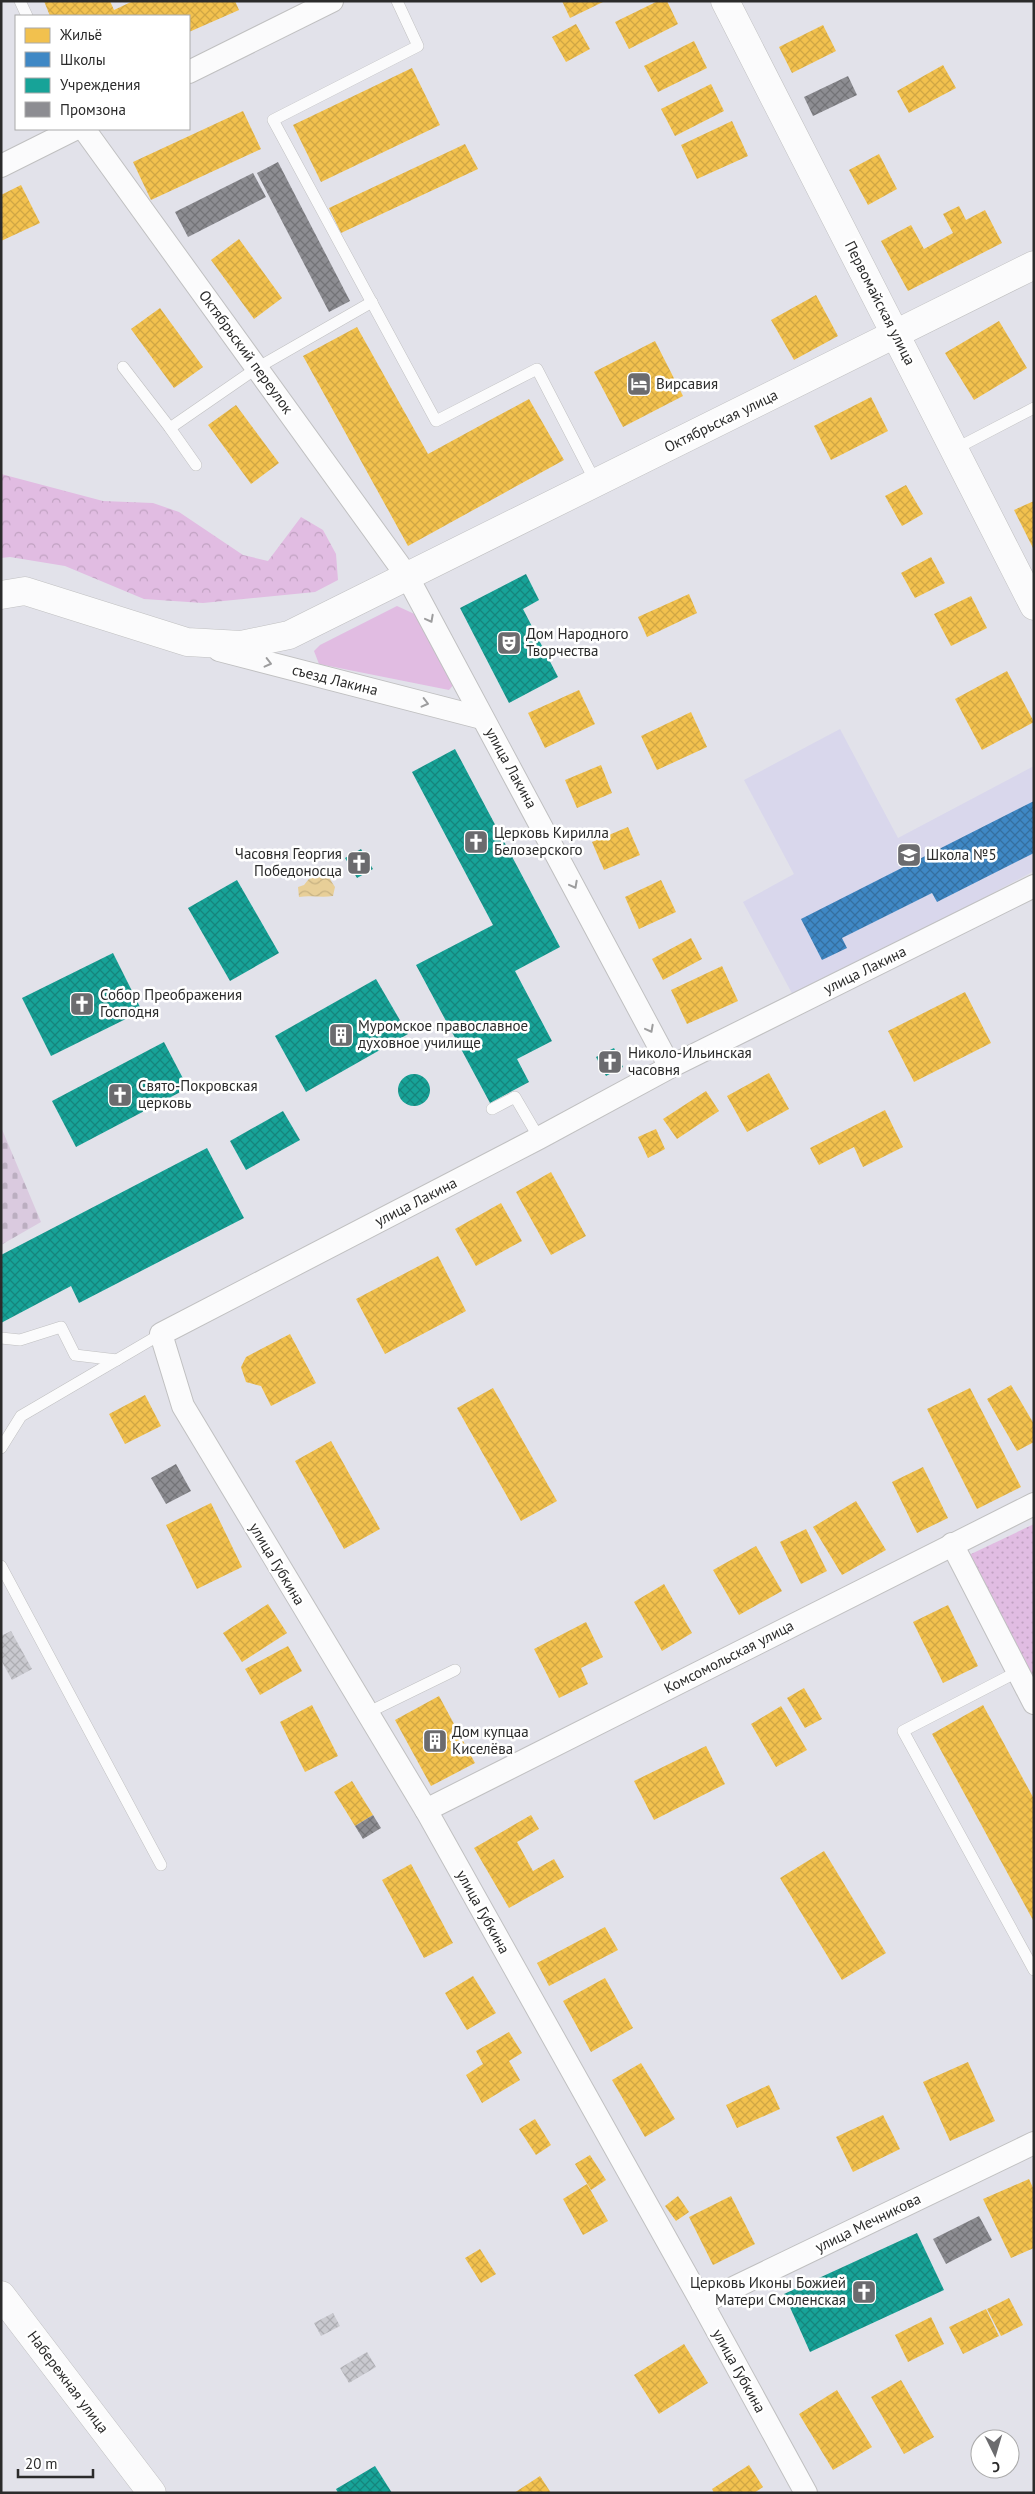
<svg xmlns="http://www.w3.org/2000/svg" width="1035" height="2494" font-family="'PT Sans',sans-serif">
<defs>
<pattern id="forest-crowns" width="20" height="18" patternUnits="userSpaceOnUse" patternTransform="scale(1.25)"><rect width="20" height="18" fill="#e1bce2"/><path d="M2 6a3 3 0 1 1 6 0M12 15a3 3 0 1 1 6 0" fill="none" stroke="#c1a2c2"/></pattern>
<pattern id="cemetery-stones" width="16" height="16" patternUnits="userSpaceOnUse" patternTransform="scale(1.25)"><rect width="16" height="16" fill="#dacadf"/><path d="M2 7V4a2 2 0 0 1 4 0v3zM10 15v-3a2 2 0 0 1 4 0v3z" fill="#bbaec0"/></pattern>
<pattern id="park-dots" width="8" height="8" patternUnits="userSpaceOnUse" patternTransform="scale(1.25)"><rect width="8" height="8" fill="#e1bce2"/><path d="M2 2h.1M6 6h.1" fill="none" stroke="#c1a2c2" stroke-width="1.8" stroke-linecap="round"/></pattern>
<pattern id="water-waves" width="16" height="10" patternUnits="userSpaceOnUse" patternTransform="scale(1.25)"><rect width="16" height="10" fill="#e8cf98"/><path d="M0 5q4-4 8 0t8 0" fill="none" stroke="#c7b283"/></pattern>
<pattern id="homes-cross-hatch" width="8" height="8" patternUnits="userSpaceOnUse" patternTransform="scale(1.25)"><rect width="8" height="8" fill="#f2c14e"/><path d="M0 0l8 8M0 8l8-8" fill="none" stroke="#d0a644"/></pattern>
<pattern id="schools-cross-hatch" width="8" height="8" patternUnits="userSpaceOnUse" patternTransform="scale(1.25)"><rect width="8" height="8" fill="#3f88c5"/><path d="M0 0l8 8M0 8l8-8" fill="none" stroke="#356fa0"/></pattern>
<pattern id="public-cross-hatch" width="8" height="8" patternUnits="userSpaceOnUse" patternTransform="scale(1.25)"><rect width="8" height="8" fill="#17a398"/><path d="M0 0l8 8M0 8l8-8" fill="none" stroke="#15857c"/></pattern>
<pattern id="industry-cross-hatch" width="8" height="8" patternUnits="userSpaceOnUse" patternTransform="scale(1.25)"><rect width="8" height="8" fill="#8d8d92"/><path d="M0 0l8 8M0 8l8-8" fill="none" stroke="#737377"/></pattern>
<pattern id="building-cross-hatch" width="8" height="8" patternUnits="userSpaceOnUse" patternTransform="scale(1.25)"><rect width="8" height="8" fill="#c9c9cf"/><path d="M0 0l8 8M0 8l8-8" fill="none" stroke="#adadb2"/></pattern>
</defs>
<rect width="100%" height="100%" fill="#e2e2ea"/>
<path fill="#d9d7ec" d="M840,729L898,838L1034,766V871L795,999L743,902L794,874L744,780Z"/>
<path fill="#e1bce2" d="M397,606L421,617L454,684L449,690L319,664L314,651L320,645Z"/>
<path fill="url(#forest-crowns)" d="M1,474L103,501L153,503L179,512L243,555L268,561L301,517L323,530L336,554L338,580L315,592L203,603L144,599L65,566L10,557L1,558Z"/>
<path fill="url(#cemetery-stones)" d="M1,1127L41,1222L1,1245Z"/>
<path fill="url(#park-dots)" d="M1034,1524V1688L969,1555Z"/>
<path fill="url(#water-waves)" d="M322,867L335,887L333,896C321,898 311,895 299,897L298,887L304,885L312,875Z"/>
<g fill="url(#homes-cross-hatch)">
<path d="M44,1H110L114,10L133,1H235L239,10L189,32V16H50Z"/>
<path d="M562,1H605L570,18Z"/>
<path d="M658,1H667L678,24L629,49L615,22Z"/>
<path d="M576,24L590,49L566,62L552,37Z"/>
<path d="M823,25L836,51L792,73L779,47Z"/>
<path d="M694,41L707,68L658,92L644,66Z"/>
<path d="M943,65L956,88L909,113L897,91Z"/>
<path d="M412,68L440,125L321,182L293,125Z"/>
<path d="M711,84L724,111L675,136L661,109Z"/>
<path d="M243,111L261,149L151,200L133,162Z"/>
<path d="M732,121L748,156L697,179L681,145Z"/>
<path d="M465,144L478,169L341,233L329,208Z"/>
<path d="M879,154L897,189L868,205L849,170Z"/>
<path d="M21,185L40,223L1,241V195Z"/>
<path d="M959,206L966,220L985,210L1002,243L908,291L881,241L911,225L924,249L953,233L943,214Z"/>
<path d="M239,239L282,298L254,319L211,260Z"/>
<path d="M816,295L838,336L794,360L771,320Z"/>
<path d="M160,308L203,367L174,388L131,329Z"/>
<path d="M999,321L1027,368L974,400L945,353Z"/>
<path d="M357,327L428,454L529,399L564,460L408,546L303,356Z"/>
<path d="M655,341L683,396L623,427L594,372Z"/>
<path d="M871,397L888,431L831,460L814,426Z"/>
<path d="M236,405L279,463L251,484L208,425Z"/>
<path d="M906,485L923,514L902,526L885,496Z"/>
<path d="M1034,501V550L1014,510Z"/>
<path d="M931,557L945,583L915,598L901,573Z"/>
<path d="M689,594L697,613L647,637L638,617Z"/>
<path d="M971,596L987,628L951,646L934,614Z"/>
<path d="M1007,671L1034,722L982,750L955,699Z"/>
<path d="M579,690L595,724L545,748L528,713Z"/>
<path d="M691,712L707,747L657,770L641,736Z"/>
<path d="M601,765L612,793L577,808L565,780Z"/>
<path d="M628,827L640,855L604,870L592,842Z"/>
<path d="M661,880L676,912L639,929L625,897Z"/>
<path d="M691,938L702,959L663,980L652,959Z"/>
<path d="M722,966L738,1001L687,1024L671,990Z"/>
<path d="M965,992L991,1043L914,1082L888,1031Z"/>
<path d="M769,1073L789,1109L747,1132L727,1096Z"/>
<path d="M706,1091L719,1111L677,1139L663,1119Z"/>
<path d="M885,1110L903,1147L863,1167L854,1147L819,1165L810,1148Z"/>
<path d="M656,1129L665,1149L648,1158L638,1137Z"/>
<path d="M551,1172L586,1236L551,1255L516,1192Z"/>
<path d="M501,1203L522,1241L476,1266L455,1229Z"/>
<path d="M438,1256L466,1311L385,1354L356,1299Z"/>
<path d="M290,1334L316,1383L271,1406L261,1386L246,1382L241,1367L246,1357Z"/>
<path d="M1011,1385L1034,1424V1442L1017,1451L987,1399Z"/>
<path d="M493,1388L557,1501L521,1521L457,1408Z"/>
<path d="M970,1388L1021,1487L977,1509L927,1409Z"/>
<path d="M145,1395L161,1426L125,1444L109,1414Z"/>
<path d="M331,1441L380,1529L344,1549L295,1461Z"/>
<path d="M923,1467L948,1518L917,1533L892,1482Z"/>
<path d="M856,1501L886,1550L842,1575L813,1527Z"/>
<path d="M211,1503L242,1567L197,1589L166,1525Z"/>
<path d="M806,1529L827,1571L801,1584L780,1542Z"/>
<path d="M756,1546L782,1591L739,1615L713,1570Z"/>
<path d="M664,1584L692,1633L662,1651L634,1602Z"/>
<path d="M268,1604L287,1633L242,1662L223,1633Z"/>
<path d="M948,1605L978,1666L943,1683L913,1622Z"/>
<path d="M586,1622L603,1657L581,1668L588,1684L559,1698L534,1649Z"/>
<path d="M288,1646L302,1671L260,1695L245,1669Z"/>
<path d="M804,1688L822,1719L805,1728L787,1698Z"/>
<path d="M439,1696L475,1763L431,1786L395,1720Z"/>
<path d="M312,1705L338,1756L305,1772L280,1722Z"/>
<path d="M983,1705L1034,1799V1922L932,1734Z"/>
<path d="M781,1706L807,1750L776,1767L751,1724Z"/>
<path d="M706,1746L725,1784L654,1820L634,1781Z"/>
<path d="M352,1781L373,1815L355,1826L334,1792Z"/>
<path d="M531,1815L539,1829L517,1842L533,1871L554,1859L564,1877L509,1908L474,1848Z"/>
<path d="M824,1851L886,1953L842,1980L780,1878Z"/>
<path d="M411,1864L453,1943L424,1958L382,1880Z"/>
<path d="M605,1927L618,1950L549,1986L537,1963Z"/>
<path d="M473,1976L496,2013L467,2030L445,1993Z"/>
<path d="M605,1978L633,2028L591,2052L563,2001Z"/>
<path d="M509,2032L522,2053L509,2061L520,2080L482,2103L466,2075L483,2064L476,2051Z"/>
<path d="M968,2062L995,2121L950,2141L923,2082Z"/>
<path d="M641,2063L675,2119L645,2137L612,2080Z"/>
<path d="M769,2085L780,2109L737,2128L726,2105Z"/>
<path d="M883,2115L900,2149L853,2172L836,2137Z"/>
<path d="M535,2119L551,2145L536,2155L519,2129Z"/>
<path d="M590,2155L606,2180L591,2190L575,2164Z"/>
<path d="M1029,2179L1034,2190V2248L1011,2258L983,2199Z"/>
<path d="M587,2184L608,2221L583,2235L563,2199Z"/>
<path d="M678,2196L689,2212L676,2221L665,2206Z"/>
<path d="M731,2196L755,2244L713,2265L689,2217Z"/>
<path d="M480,2249L496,2274L481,2283L465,2258Z"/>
<path d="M1009,2298L1023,2325L1001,2336L987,2309Z"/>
<path d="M986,2309L999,2336L963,2354L949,2327Z"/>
<path d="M931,2317L944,2344L908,2362L895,2335Z"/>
<path d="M684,2344L708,2383L659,2414L634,2375Z"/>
<path d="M901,2380L934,2437L904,2454L871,2397Z"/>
<path d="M837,2390L872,2447L833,2470L799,2414Z"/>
<path d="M749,2465L763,2487L754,2493H714L712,2489Z"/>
<path d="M540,2476L551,2493H514Z"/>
</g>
<path fill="url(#schools-cross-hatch)" d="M1034,801V853L937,902L932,893L842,938L847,948L822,960L801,919Z"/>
<g fill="url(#public-cross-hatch)">
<path d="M526,574L539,600L523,609L558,677L509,703L460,608Z"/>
<path d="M455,749L560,947L515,971L552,1041L517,1059L529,1082L490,1103L416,965L493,925L412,772Z"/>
<path d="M361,849L373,869L357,878L345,858Z"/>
<path d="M237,880L279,953L230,981L188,908Z"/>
<path d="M113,953L142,1011L51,1056L22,998Z"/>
<path d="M376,979L408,1034L306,1092L275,1036Z"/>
<path d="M164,1042L188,1088L76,1147L52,1101Z"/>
<path d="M614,1048L623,1067L606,1076L596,1057Z"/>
<circle cx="414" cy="1090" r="16"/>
<path d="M283,1111L300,1140L246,1170L230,1141Z"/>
<path d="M207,1148L244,1218L79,1303L71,1286L1,1323V1255Z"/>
<path d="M917,2233L944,2290L810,2352L784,2294Z"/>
<path d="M375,2466L392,2493H338L336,2489Z"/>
</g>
<g fill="url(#industry-cross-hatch)">
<path d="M848,76L857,95L813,116L804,97Z"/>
<path d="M278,162L350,301L329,312L257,173Z"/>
<path d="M253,173L266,197L188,237L175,212Z"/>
<path d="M176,1464L191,1491L166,1504L151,1478Z"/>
<path d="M373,1815L381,1828L363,1839L355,1826Z"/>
<path d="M979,2216L992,2240L946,2264L933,2239Z"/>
</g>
<g fill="url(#building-cross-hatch)">
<path d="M11,1631L32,1669L12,1680L1,1660V1636Z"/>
<path d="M333,2313L340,2326L321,2336L314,2323Z"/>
<path d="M367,2352L376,2367L349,2383L340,2368Z"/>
</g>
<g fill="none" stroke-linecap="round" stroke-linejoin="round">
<defs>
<g id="service">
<path d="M20,1L27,16"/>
<path d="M397,1L418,46L273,120L436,421L537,369L596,483"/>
<path d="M123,367L170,428L196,465"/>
<path d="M170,428L257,368L372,302"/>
<path d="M955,449L1034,408"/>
<path d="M492,1109L515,1097L539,1138"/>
<path d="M1,1338L20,1340L61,1327L75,1355L117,1360"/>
<path d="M1,1448L21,1416L161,1334"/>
<path d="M1,1566L161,1865"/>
<path d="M1017,1672L903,1731L1034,1970"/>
<path d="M367,1713L455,1670"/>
</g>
<g id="minor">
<path d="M189,72L332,1"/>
<path d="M84,129L407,576L670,1067"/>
<path d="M1,166L75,129"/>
<path d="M219,650L482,718"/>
<path d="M952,1544L1034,1703"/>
<path d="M426,1810L1034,1504"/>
<path d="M702,2303L1034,2143"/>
<path d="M806,2493L702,2303L426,1810L183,1406L161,1334L539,1138L672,1066L1034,886"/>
</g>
<g id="tertiary">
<path d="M725,1L1034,606"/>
<path d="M1,595L25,591L187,642L241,645L289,635L1034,265"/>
<path d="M1,2295L152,2493"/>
</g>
</defs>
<use href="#service" stroke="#c0c0c1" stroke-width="12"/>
<use href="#minor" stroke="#c0c0c1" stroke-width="24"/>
<use href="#tertiary" stroke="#c0c0c1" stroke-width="29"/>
<use href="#service" stroke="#fbfbfc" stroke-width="11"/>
<use href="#minor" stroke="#fbfbfc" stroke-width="22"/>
<use href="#tertiary" stroke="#fbfbfc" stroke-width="28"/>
</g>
<defs><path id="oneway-chevron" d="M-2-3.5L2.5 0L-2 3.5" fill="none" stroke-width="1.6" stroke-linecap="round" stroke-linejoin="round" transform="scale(1.25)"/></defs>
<g stroke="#9d9d9e">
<use href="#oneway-chevron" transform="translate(430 619) rotate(62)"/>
<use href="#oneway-chevron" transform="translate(268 663) rotate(14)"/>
<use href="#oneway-chevron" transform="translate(425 703) rotate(14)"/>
<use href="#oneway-chevron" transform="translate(574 885) rotate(62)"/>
<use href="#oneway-chevron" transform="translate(650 1029) rotate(62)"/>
</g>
<defs>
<symbol id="hotel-square" viewBox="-11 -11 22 22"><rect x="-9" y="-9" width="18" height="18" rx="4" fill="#6b6b6e" stroke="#fff"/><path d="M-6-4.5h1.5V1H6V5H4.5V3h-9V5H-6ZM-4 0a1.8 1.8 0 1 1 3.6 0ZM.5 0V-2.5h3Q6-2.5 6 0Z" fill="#fff"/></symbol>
<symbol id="theatre-square" viewBox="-11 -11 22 22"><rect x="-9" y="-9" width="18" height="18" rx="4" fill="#6b6b6e" stroke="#fff"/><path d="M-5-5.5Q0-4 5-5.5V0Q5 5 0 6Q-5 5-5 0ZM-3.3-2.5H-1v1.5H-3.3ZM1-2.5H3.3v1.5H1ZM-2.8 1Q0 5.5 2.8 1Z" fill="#fff"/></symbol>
<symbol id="church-square" viewBox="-11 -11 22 22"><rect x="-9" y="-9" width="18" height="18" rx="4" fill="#6b6b6e" stroke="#fff"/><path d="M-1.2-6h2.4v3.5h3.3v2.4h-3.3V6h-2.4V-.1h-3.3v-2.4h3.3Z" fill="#fff"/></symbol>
<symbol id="school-square" viewBox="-11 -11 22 22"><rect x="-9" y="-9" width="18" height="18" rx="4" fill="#6b6b6e" stroke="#fff"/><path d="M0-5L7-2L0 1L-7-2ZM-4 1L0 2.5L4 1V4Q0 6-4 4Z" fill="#fff"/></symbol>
<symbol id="building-square" viewBox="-11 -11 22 22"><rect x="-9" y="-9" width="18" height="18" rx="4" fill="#6b6b6e" stroke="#fff"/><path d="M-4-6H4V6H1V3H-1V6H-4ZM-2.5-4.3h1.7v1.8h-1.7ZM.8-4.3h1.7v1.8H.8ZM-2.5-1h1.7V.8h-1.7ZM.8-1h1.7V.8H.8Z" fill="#fff"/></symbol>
</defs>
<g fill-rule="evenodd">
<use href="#hotel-square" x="625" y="370" width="28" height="28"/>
<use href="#theatre-square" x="495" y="629" width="28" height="28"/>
<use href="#church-square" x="462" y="828" width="28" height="28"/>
<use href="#school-square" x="895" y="841" width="28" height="28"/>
<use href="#church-square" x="345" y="849" width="28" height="28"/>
<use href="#church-square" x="68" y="990" width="28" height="28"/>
<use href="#building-square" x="327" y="1021" width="28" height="28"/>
<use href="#church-square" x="596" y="1048" width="28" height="28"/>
<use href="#church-square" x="106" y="1081" width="28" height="28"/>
<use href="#building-square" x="421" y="1727" width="28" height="28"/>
<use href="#church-square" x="850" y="2278" width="28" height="28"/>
</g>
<g text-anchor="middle" stroke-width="5" stroke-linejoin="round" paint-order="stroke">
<g font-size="15" fill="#2b2b2b" stroke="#fff">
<text transform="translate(880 303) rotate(63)" y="5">Первомайская улица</text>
<text transform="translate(246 352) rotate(54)" y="5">Октябрьский переулок</text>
<text transform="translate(721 421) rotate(-26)" y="5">Октябрьская улица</text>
<text transform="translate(335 680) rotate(14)" y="5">съезд Лакина</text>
<text transform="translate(511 768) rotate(61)" y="5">улица Лакина</text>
<text transform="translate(865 970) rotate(-26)" y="5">улица Лакина</text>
<text transform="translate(416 1202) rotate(-27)" y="5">улица Лакина</text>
<text transform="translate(277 1564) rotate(59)" y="5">улица Губкина</text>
<text transform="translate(729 1657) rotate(-27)" y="5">Комсомольская улица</text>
<text transform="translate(483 1912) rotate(61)" y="5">улица Губкина</text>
<text transform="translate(868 2223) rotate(-26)" y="5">улица Мечникова</text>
<text transform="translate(739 2371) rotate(61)" y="5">улица Губкина</text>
<text transform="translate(68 2382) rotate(53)" y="5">Набережная улица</text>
</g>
<g font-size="15" fill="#2b2b2b" stroke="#fff" text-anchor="start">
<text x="656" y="389">Вирсавия</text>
<text x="526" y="639">Дом Народного<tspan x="526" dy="17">Творчества</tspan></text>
<text x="494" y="838">Церковь Кирилла<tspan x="494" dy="17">Белозерского</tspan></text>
<text x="342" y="859" text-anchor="end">Часовня Георгия<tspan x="342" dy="17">Победоносца</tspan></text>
<text x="926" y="860">Школа №5</text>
<text x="100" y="1000">Собор Преображения<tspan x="100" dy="17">Господня</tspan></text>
<text x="358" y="1031">Муромское православное<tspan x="358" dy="17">духовное училище</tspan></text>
<text x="628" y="1058">Николо-Ильинская<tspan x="628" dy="17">часовня</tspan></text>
<text x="138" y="1091">Свято-Покровская<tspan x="138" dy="17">церковь</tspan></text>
<text x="452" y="1737">Дом купцаа<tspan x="452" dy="17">Киселёва</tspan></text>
<text x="846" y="2288" text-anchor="end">Церковь Иконы Божией<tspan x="846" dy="17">Матери Смоленская</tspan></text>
</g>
</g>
<rect width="1035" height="2494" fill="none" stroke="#2b2b2b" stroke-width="5"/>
<rect x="15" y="15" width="175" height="115" fill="#ffffff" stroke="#aaaaaa"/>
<rect x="25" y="28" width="25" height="15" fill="#f2c14e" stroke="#aaaaaa"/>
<text x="60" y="40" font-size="15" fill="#2b2b2b">Жильё</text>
<rect x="25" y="52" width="25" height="15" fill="#3f88c5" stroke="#aaaaaa"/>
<text x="60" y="65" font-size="15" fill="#2b2b2b">Школы</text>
<rect x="25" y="78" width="25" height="15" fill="#17a398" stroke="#aaaaaa"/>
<text x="60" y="90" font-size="15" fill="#2b2b2b">Учреждения</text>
<rect x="25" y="102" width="25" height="15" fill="#8d8d92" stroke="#aaaaaa"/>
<text x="60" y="115" font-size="15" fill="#2b2b2b">Промзона</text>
<g transform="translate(995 2454) rotate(175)"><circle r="24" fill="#ffffff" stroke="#aaaaaa"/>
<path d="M0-4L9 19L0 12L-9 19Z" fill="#6b6b6e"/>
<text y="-8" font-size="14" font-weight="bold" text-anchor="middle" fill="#2b2b2b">С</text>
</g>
<path d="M18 2469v8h75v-8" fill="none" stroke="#2b2b2b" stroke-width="2.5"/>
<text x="25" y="2469" font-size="15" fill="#2b2b2b" stroke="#ffffff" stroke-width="4" paint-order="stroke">20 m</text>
</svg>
